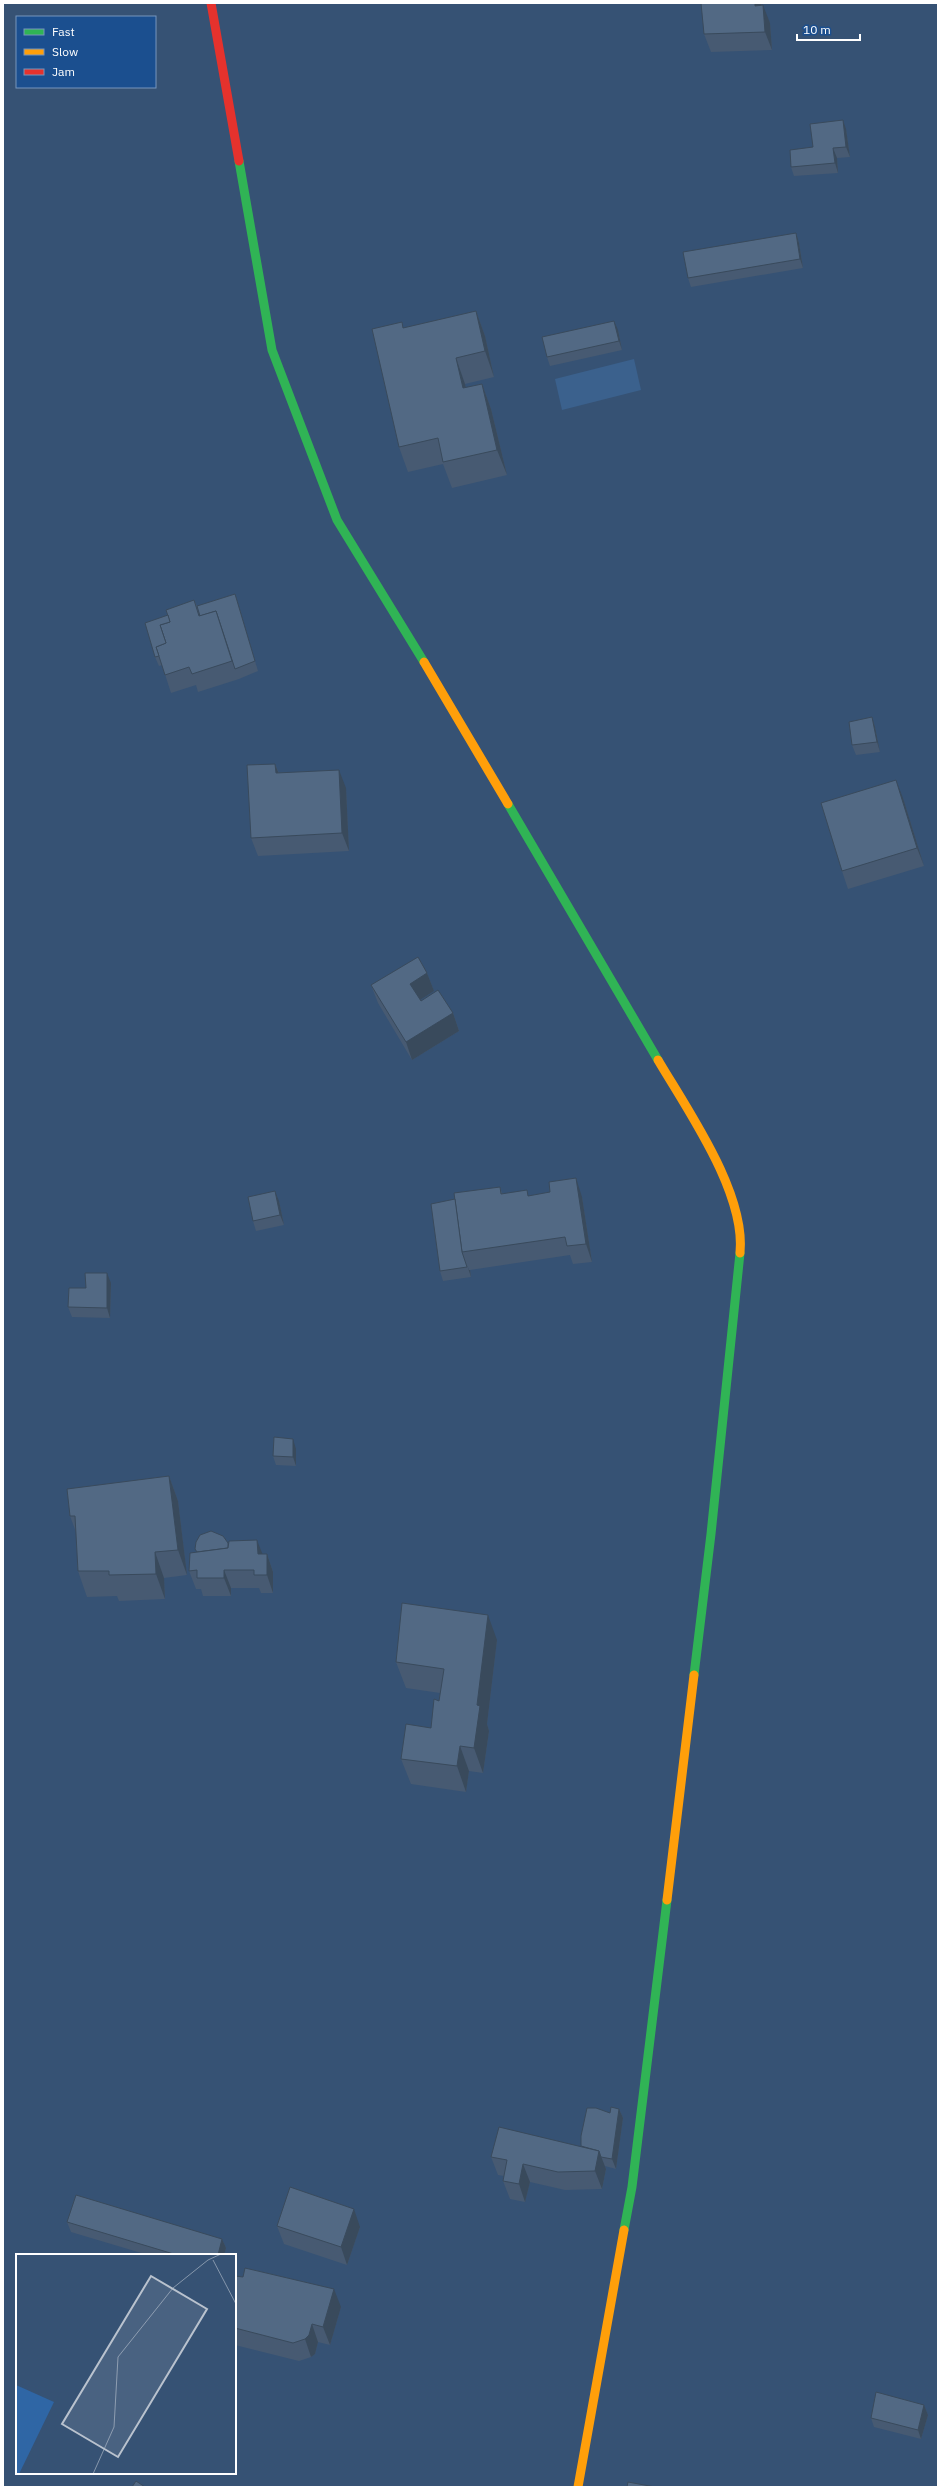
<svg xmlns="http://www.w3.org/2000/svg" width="941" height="2490" font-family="'IBM Plex Sans',sans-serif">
<rect width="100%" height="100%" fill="#365274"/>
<path fill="#3b618d" d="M634,359L641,390L562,410L555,379Z"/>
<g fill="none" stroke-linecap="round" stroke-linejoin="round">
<g stroke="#30b455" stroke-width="9">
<path d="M239,161L272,350L337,520L424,662"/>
<path d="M508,804L658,1060"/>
<path d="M694,1675L711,1534L740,1253"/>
<path d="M624,2230L632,2187L667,1900"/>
</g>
<g stroke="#ff9f0a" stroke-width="9">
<path d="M424,662L508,804"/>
<path d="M658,1060C688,1111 746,1193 740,1253"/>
<path d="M667,1900L694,1675"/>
<path d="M578,2487L624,2230"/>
</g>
<path stroke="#e5322d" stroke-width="9" d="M211,3L239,161"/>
</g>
<g fill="#475a72">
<path d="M761,5L770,23L772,50L711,52L704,34Z"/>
<path d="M846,129L850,157L837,158L838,173L794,176L791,167L813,147Z"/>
<path d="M796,233L799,243L803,268L691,287L688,278Z"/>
<path d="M476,311L485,336L494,377L465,384L466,388L482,384L491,409L507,475L452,488L443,464L408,472L399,447L404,328Z"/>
<path d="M618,330L622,350L550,366L547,357Z"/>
<path d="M235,594L238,603L258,671L239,679L198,692L196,685L171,693L162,665L159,666L155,657L168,615L194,600L197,606Z"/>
<path d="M872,717L875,727L880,752L856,755L852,745Z"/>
<path d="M275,764L279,773L346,788L349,851L258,856L251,838Z"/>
<path d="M903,798L924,866L848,889L842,871Z"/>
<path d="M427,973L434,991L420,1000L421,1001L453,1013L459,1031L412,1060L378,1003L371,985Z"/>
<path d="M500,1187L502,1193L529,1196L582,1197L592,1262L573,1264L570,1255L470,1270L471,1277L443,1281L440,1271L455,1199Z"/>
<path d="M279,1201L284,1225L256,1231L253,1221Z"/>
<path d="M111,1283L110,1318L72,1317L68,1307Z"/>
<path d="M296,1449V1466L276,1465L273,1456Z"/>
<path d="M169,1476L178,1501L187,1575L164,1578L165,1599L119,1601L117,1596L87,1597L78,1571L76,1532L70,1516Z"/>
<path d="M228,1545L263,1554H267L273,1572V1593H261L259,1588H231V1596H203L201,1589H196L189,1571Z"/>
<path d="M497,1640L487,1724L489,1731L483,1773L469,1771L466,1792L411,1784L401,1759L431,1728L439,1701L440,1693L406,1688L396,1662Z"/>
<path d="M619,2109L623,2118L616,2169L605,2166L606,2169L602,2189L565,2190L530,2182L525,2202L510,2199L503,2181L504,2176L498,2175L491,2157L581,2147L610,2113Z"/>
<path d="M67,2222L222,2239L226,2248L224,2255H148L71,2232Z"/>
<path d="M277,2226L360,2227L347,2265L284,2244Z"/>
<path d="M235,2276L341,2307L330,2345L318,2342L315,2354L311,2357L299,2361L235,2345Z"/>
<path d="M924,2405L928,2415L921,2439L874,2427L871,2418Z"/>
</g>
<g fill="#394a5c">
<path d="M755,3H761L762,24L755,6Z"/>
<path d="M763,5L770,23L772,50L765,32Z"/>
<path d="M843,120L846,129L850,157L846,147Z"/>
<path d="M833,148L837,158L838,173L835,163Z"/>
<path d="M796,233L799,243L803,268L800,259Z"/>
<path d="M476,311L485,336L494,377L485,351Z"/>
<path d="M614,321L618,330L622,350L619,341Z"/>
<path d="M456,358L465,384L472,414L463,388Z"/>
<path d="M482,384L491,409L507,475L497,450Z"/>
<path d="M235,594L238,603L258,671L255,661Z"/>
<path d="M872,717L875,727L880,752L877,742Z"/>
<path d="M275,764L282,782L276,773Z"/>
<path d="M339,770L346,788L349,851L342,833Z"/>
<path d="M896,780L903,798L924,866L917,848Z"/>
<path d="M427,973L434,991L417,1002L410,984Z"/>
<path d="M453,1013L459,1031L412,1060L406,1042Z"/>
<path d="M576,1178L582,1197L592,1262L586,1244Z"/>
<path d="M275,1191L279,1201L284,1225L280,1215Z"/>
<path d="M467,1265L469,1270H470L471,1277Z"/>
<path d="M107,1273L111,1283L110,1318L107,1308Z"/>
<path d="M293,1439L296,1449V1466L293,1457Z"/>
<path d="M169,1476L178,1501L187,1575L178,1550Z"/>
<path d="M257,1540L264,1558L258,1554Z"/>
<path d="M155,1552L164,1578L165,1599L156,1574Z"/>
<path d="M267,1554L273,1572V1593L267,1575Z"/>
<path d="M224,1570L231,1588V1596L224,1578Z"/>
<path d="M488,1615L497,1640L487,1724L489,1731L483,1773L474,1748L477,1705Z"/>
<path d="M460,1746L469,1771L466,1792L457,1766Z"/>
<path d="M619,2109L623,2118L616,2169L612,2159Z"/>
<path d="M599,2151L606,2169L602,2189L595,2171Z"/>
<path d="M523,2164L530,2182L525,2202L519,2184Z"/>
<path d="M354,2209L360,2227L347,2265L341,2247Z"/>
<path d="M222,2239L226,2248L224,2255H218Z"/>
<path d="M334,2289L341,2307L330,2345L323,2327Z"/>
<path d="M312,2324L318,2342L315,2354L311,2357L305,2339Z"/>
<path d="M924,2405L928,2415L921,2439L918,2430Z"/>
</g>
<g fill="#526984" stroke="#394a5c">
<path d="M701,3H755V6L763,5L765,32L704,34Z"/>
<path d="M843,120L846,147L833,148L835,163L791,167L790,150L813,147L810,124Z"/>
<path d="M796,233L800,259L688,278L683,252Z"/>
<path d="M476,311L485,351L456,358L463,388L482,384L497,450L443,462L438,438L399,447L372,329L402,322L403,328Z"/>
<path d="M614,321L619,341L547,357L542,337Z"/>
<path d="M235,594L255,661L235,669L216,611L200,616L197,606Z"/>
<path d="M194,600L199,616L216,611L232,661L192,674L189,667L165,675L156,647L166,643L160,625L170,622L166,610Z"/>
<path d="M168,615L170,622L160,625L166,643L156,647L159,656L155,657L145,623Z"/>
<path d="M872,717L877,742L852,745L849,722Z"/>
<path d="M275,764L276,773L339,770L342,833L251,838L247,765Z"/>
<path d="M896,780L917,848L842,871L821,803Z"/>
<path d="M418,957L427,973L410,984L421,1001L438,990L453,1013L406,1042L371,985Z"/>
<path d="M576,1178L586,1244L567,1246L565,1237L462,1252L454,1193L500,1187L501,1194L527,1190L528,1196L550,1192L549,1182Z"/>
<path d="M275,1191L280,1215L253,1221L248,1197Z"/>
<path d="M455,1199L462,1252L467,1267L440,1271L431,1204Z"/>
<path d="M85,1273H107V1308L68,1307L69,1288H86Z"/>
<path d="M274,1437L293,1439V1457L273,1456Z"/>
<path d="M169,1476L178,1550L155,1552L156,1574L109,1575V1571H78L75,1516H70L67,1489Z"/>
<path d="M211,1531L223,1536L228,1543V1548L197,1552L195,1549L196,1542L200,1535Z"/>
<path d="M257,1540L258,1554H267V1575H254V1570H224V1578H197V1570L189,1571L190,1553L228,1548L229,1541Z"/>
<path d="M402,1603L488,1615L477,1705L480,1706L474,1748L460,1746L457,1766L401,1759L406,1724L431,1728L434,1699L439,1701L444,1669L396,1662Z"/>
<path d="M611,2107L619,2109L612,2159L601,2157L599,2151L581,2146V2136L587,2108H596L610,2113Z"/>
<path d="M499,2127L599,2151L595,2171L558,2172L523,2164L519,2184L503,2181L507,2160L491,2157Z"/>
<path d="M290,2187L354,2209L341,2247L277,2226Z"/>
<path d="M76,2195L222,2239L218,2255H177L67,2222Z"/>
<path d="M245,2268L334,2289L323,2327L312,2324L309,2335L305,2339L293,2343L235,2328V2276L243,2277Z"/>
<path d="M876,2392L924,2405L918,2430L871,2418Z"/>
<path d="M136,2481L145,2487H132Z"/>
<path d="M628,2482L655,2487H627Z"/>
</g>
<g transform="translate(16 2254)">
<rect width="220" height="220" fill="#365274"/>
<path d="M0,131L38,148L3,220H0Z" fill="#2f66a5"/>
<path fill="none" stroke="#8697ac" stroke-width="1" d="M197,6L220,50M77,220L98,173L102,103L157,34L192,6L205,0"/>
<path fill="#b9c2ce" fill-opacity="0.15" stroke="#b9c2ce" stroke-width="2" d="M135,22L191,55L102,203L46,170Z"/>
<rect width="220" height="220" fill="none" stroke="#fff" stroke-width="2"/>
</g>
<rect width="941" height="2490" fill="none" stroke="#ffffff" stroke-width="8"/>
<rect x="16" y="16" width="140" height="72" fill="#1b4f8f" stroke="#7695bc"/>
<rect x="24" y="29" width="20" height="6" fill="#30b455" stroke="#7695bc"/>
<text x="52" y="36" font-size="12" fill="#ffffff">Fast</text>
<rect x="24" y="49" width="20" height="6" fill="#ff9f0a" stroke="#7695bc"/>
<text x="52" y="56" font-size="12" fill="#ffffff">Slow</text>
<rect x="24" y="69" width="20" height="6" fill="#e5322d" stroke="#7695bc"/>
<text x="52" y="76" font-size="12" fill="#ffffff">Jam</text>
<path d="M797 34v6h63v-6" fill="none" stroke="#ffffff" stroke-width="2"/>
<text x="803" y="34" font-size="12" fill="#ffffff" stroke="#1b4f8f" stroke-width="3" paint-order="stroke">10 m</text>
</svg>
